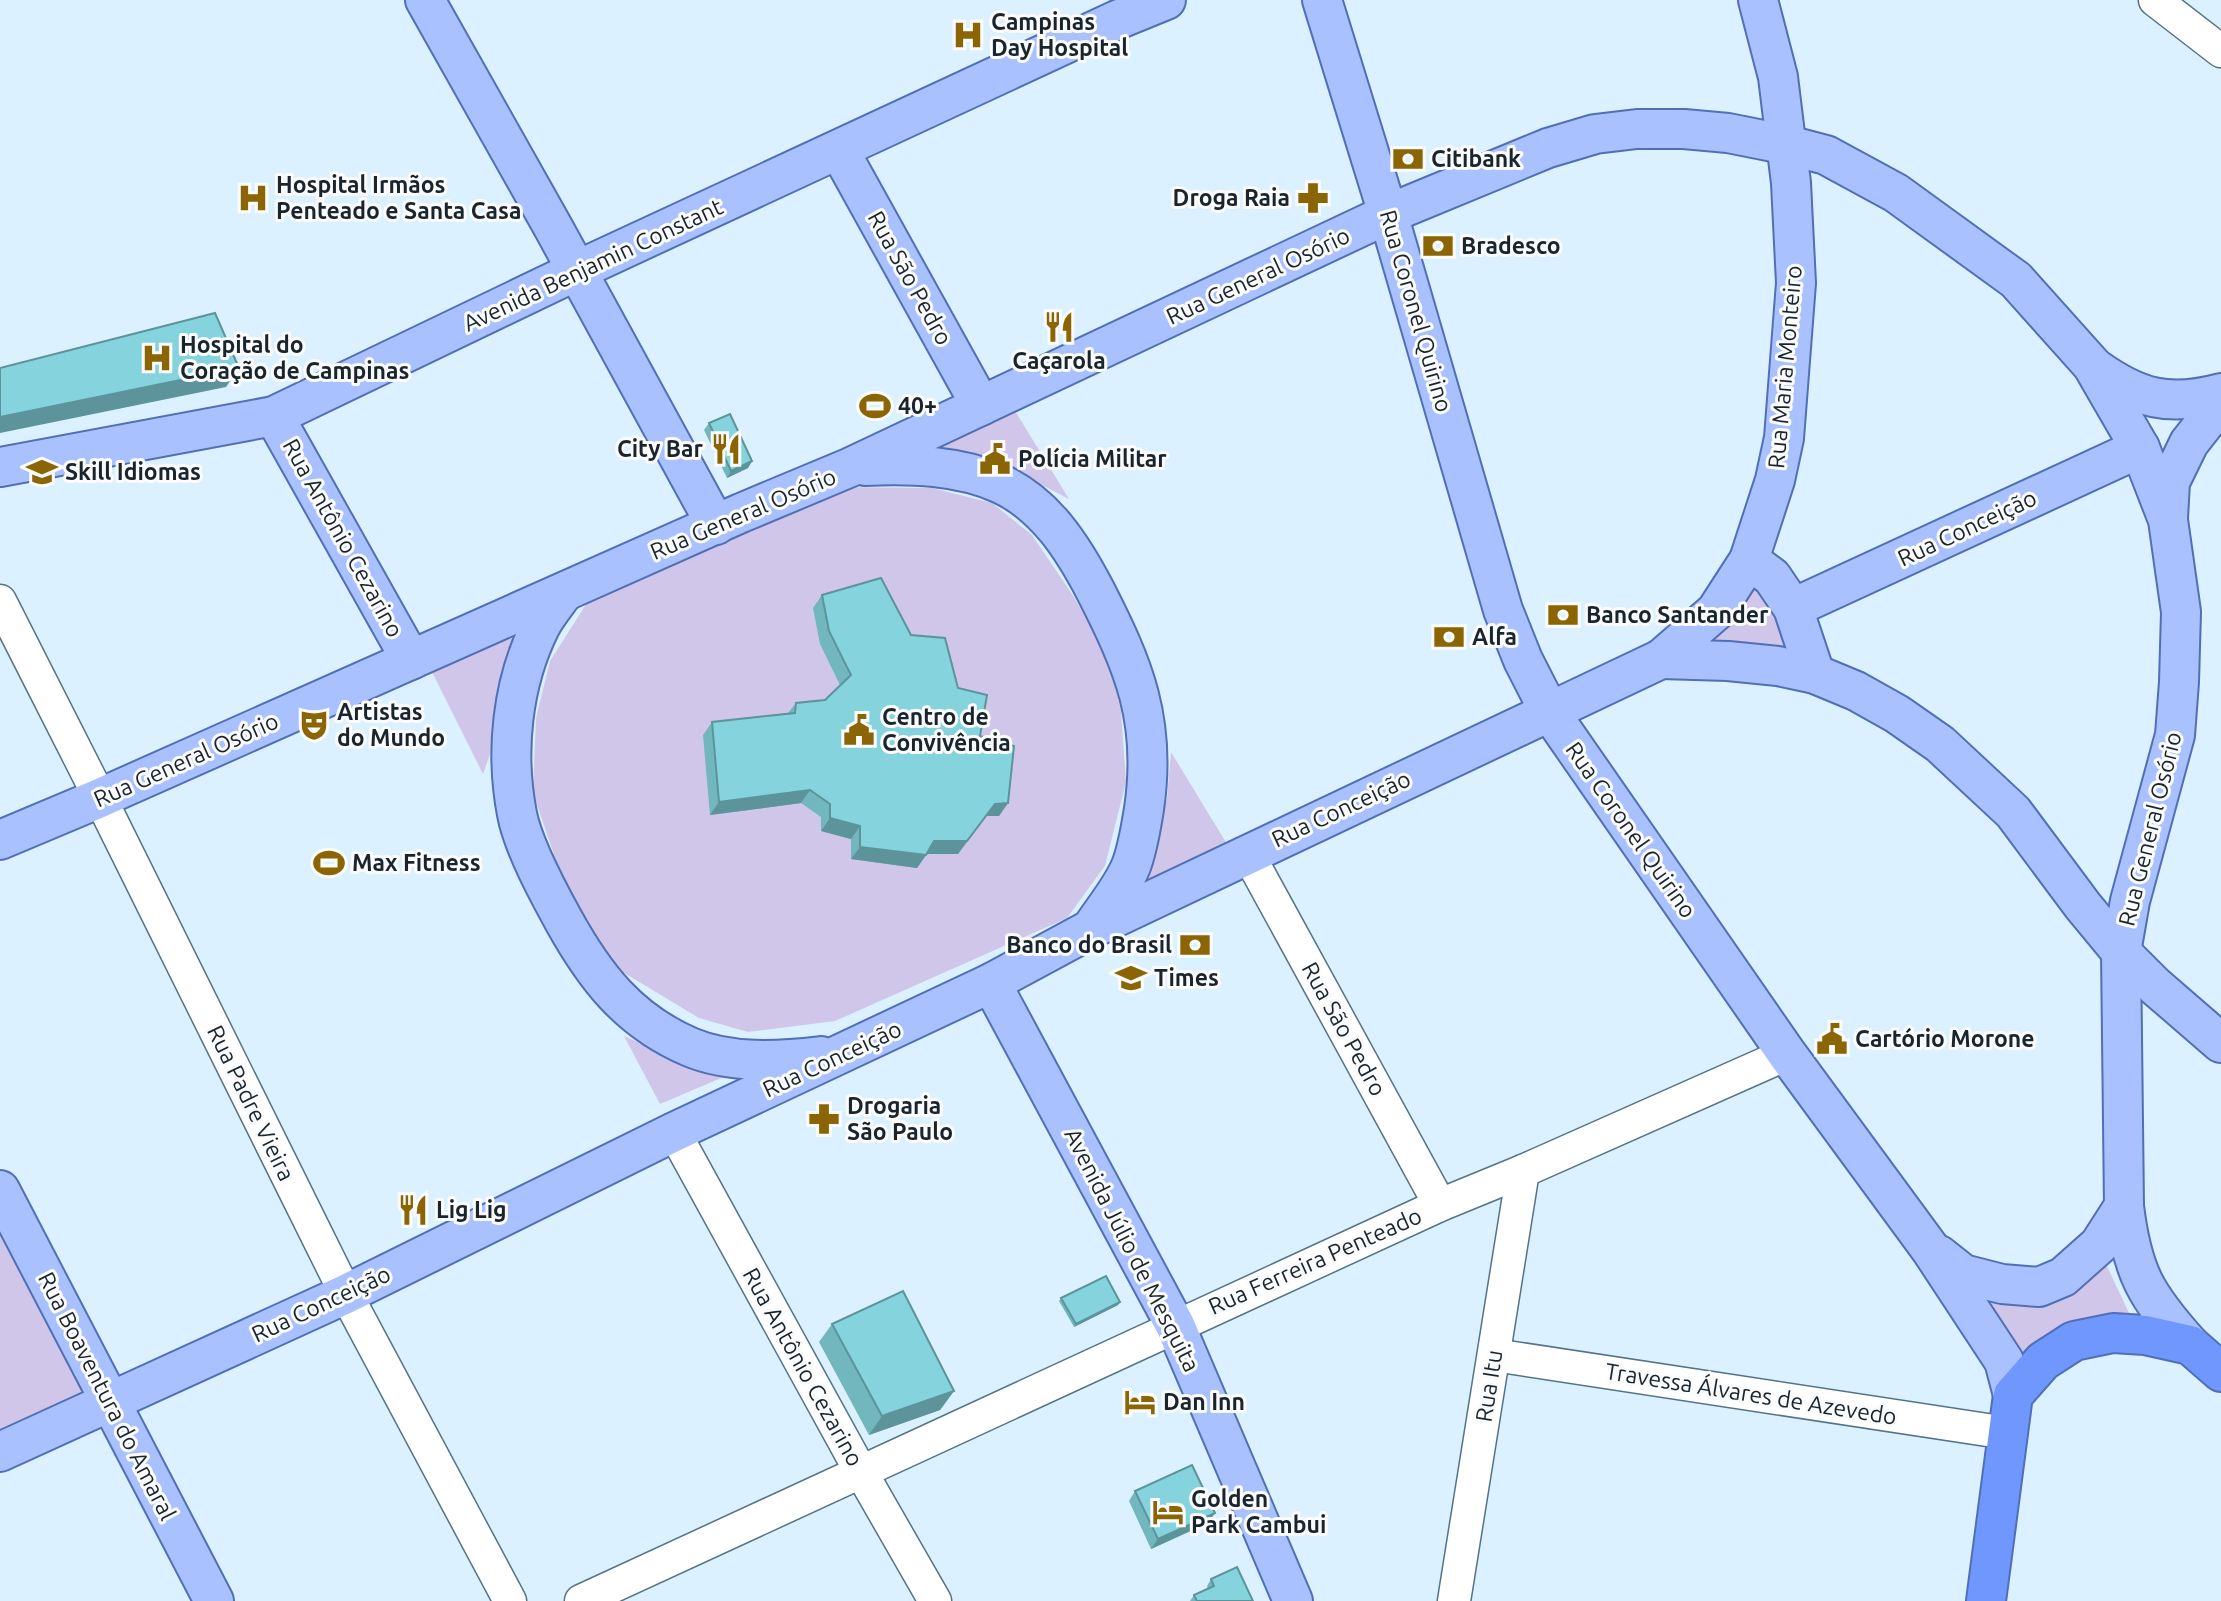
<svg xmlns="http://www.w3.org/2000/svg" width="2221" height="1601" font-family="Ubuntu,sans-serif">
<rect width="100%" height="100%" fill="#dcf1ff"/>
<g fill="#d0c6ea">
<path d="M1012,406L1069,499L1011,469L947,448L902,447Z"/>
<path d="M828,487L932,488L992,503L1032,535L1074,597L1109,660L1121,711L1126,782L1105,866L1067,918L835,1021L748,1032L699,1018L616,968L564,884L533,793L536,718L550,661L597,587Z"/>
<path d="M1751,577L1764,586L1797,657L1693,647Z"/>
<path d="M528,613L510,653L490,754L483,774L423,654Z"/>
<path d="M1171,752L1227,844L1141,885L1167,799Z"/>
<path d="M624,1036L681,1062L733,1073L660,1104Z"/>
<path d="M0,1229L90,1394L0,1437Z"/>
<path d="M2105,1262L2129,1313L2073,1329L2020,1367L1980,1305L2059,1292Z"/>
</g>
<g fill="none" stroke-linecap="round" stroke-linejoin="round">
<defs>
<g id="minor">
<path d="M2155,0L2221,51"/>
<path d="M0,601L100,798L346,1294L510,1601"/>
<path d="M1248,854L1440,1205"/>
<path d="M674,1132L861,1472L935,1601"/>
<path d="M1494,1355L2007,1433"/>
<path d="M581,1601L1440,1205L1523,1171L1787,1054"/>
<path d="M1454,1601L1523,1171"/>
</g>
<g id="major">
<path d="M425,0L553,227L716,525"/>
<path d="M1322,0L1388,214L1503,610L1523,660L1549,711L1787,1054L1931,1250L2004,1361L2013,1395"/>
<path d="M839,150L981,406"/>
<path d="M2095,368C2138,399 2169,407 2221,393"/>
<path d="M274,416L411,660"/>
<path d="M865,466C911,464 959,465 1001,484C1046,505 1073,548 1095,590C1134,666 1157,721 1144,809C1141,827 1138,848 1131,866C1122,888 1104,909 1091,929"/>
<path d="M0,467L274,416L576,271L1117,20L1166,0"/>
<path d="M2168,518L2170,482L2189,443L2215,410L2221,407"/>
<path d="M1749,560L1772,577L1793,608L1815,674"/>
<path d="M564,592C556,603 546,615 540,627C512,684 505,752 517,814C523,846 548,892 564,921C595,977 629,1021 690,1047C730,1064 779,1061 821,1056"/>
<path d="M1793,608L2140,448"/>
<path d="M1661,659L1728,661L1778,666L1815,674L1856,691L1897,714L1940,744L2013,812L2083,906L2121,952L2155,986L2221,1043"/>
<path d="M0,840L100,798L741,513L851,467L1388,214L1548,148L1595,134L1637,129H1684L1728,133L1788,145L1826,155L1896,193L2016,280L2092,365L2140,448L2168,520L2181,612L2179,682L2175,735L2130,901L2121,952L2124,1206C2132,1273 2146,1296 2190,1345"/>
<path d="M991,983L1175,1325L1293,1601"/>
<path d="M0,1190L214,1601"/>
<path d="M1939,1255L1963,1274L2002,1284L2039,1287L2063,1277L2099,1245L2124,1206"/>
<path d="M0,1452L346,1294L674,1132L991,983L1091,929L1661,659L1716,611L1749,560L1775,480L1784,438L1796,283L1791,183L1778,77L1758,0"/>
</g>
<path id="highway" d="M1986,1601L2013,1395L2043,1361L2074,1341L2113,1333L2145,1335L2190,1345L2221,1372"/>
</defs>
<use href="#minor" stroke="#537387" stroke-width="35"/>
<use href="#major" stroke="#516fb5" stroke-width="42"/>
<use href="#highway" stroke="#516fb5" stroke-width="42"/>
<use href="#minor" stroke="#fff" stroke-width="32"/>
<use href="#major" stroke="#a9c1fe" stroke-width="38"/>
<use href="#highway" stroke="#7097fe" stroke-width="38"/>
</g>
<g fill="#72b6be">
<path d="M709,423L752,461L748,468L727,478L704,430Z"/>
<path d="M822,595L911,635L958,688L980,736L1008,803L999,816H986L958,854H927L917,868L851,859V839L821,831V817L801,803L710,815L703,735L712,722L788,713L796,703L825,700L840,685L820,644L813,608Z"/>
<path d="M1061,1298L1118,1305L1074,1327L1059,1301Z"/>
<path d="M832,1324L954,1391L940,1410L869,1435L819,1342Z"/>
<path d="M1135,1491L1208,1523L1151,1549L1129,1501Z"/>
<path d="M1211,1579L1253,1601H1190L1194,1595L1208,1589L1207,1586Z"/>
</g>
<g fill="#5d949b">
<path d="M239,368L226,387L0,433V417Z"/>
<path d="M752,461L748,468L727,478L731,471Z"/>
<path d="M810,790L801,803L710,815L719,802Z"/>
<path d="M1008,803L999,816H986L958,854H925L934,841L995,804Z"/>
<path d="M830,818L860,826L851,839L821,831Z"/>
<path d="M860,847L926,855L917,868L851,859Z"/>
<path d="M1120,1302L1118,1305L1074,1327L1076,1324Z"/>
<path d="M954,1391L940,1410L869,1435L882,1416Z"/>
<path d="M1215,1513L1208,1523L1151,1549L1158,1539Z"/>
</g>
<g fill="#85d4dd" stroke="#5d949b" stroke-width="2">
<path d="M215,313L239,368L0,417V368Z"/>
<path d="M730,414L752,461L731,471L709,423Z"/>
<path d="M881,578L911,635L945,638L958,688L987,695L980,736L1014,746L1008,803L995,804L967,841H934L926,855L860,847V826L830,818V804L810,790L719,802L712,722L795,713L796,703L825,700L851,675L829,631L822,595Z"/>
<path d="M1106,1276L1120,1302L1076,1324L1061,1298Z"/>
<path d="M903,1291L954,1391L882,1416L832,1324Z"/>
<path d="M1192,1465L1215,1513L1158,1539L1135,1491Z"/>
<path d="M1237,1567L1253,1601H1197L1194,1595L1214,1586L1211,1579Z"/>
</g>
<defs>
<symbol id="hospital-bare" viewBox="-9 -9 18 18"><path d="M-5-5h3v3.5h4V-5h3V5h-3V1.5h-4V5h-3Z" fill="#8b6404" stroke="#fbfbfb" stroke-width="2.5" paint-order="stroke"/></symbol>
<symbol id="bank-bare" viewBox="-9 -9 18 18"><path d="M-6-4H6V4H-6ZM0-2.3a2.3 2.3 0 1 0 0 4.6a2.3 2.3 0 1 0 0-4.6Z" fill="#8b6404" stroke="#fbfbfb" stroke-width="2.5" paint-order="stroke"/></symbol>
<symbol id="pharmacy-bare" viewBox="-9 -9 18 18"><path d="M-2-6h4v4h4v4h-4v4h-4v-4h-4v-4h4Z" fill="#8b6404" stroke="#fbfbfb" stroke-width="2.5" paint-order="stroke"/></symbol>
<symbol id="restaurant-bare" viewBox="-9 -9 18 18"><path d="M-5-6h1v4h1v-4h1v4h1v-4h1v5L-1.5 .5V6h-2V.5L-5-1ZM5-6V6H3V1.5H1.5Q1.5-4 5-6Z" fill="#8b6404" stroke="#fbfbfb" stroke-width="2.5" paint-order="stroke"/></symbol>
<symbol id="stadium-bare" viewBox="-9 -9 18 18"><path d="M0-5a6.5 5 0 1 0 0 10a6.5 5 0 1 0 0-10ZM-3.5-1.8h7v3.6h-7Z" fill="#8b6404" stroke="#fbfbfb" stroke-width="2.5" paint-order="stroke"/></symbol>
<symbol id="civic-bare" viewBox="-9 -9 18 18"><path d="M-.6-6.5H3V-4.5H.6V-3L4-1V1h2V6H-6V1h2V-1L-.6-3ZM-1.2 2.5V6h2.4V2.5Z" fill="#8b6404" stroke="#fbfbfb" stroke-width="2.5" paint-order="stroke"/></symbol>
<symbol id="school-bare" viewBox="-9 -9 18 18"><path d="M0-5L7-2L0 1L-7-2ZM-4 1L0 2.5L4 1V4Q0 6-4 4Z" fill="#8b6404" stroke="#fbfbfb" stroke-width="2.5" paint-order="stroke"/></symbol>
<symbol id="theatre-bare" viewBox="-9 -9 18 18"><path d="M-5-5.5Q0-4 5-5.5V0Q5 5 0 6Q-5 5-5 0ZM-3.3-2.5H-1v1.5H-3.3ZM1-2.5H3.3v1.5H1ZM-2.8 1Q0 5.5 2.8 1Z" fill="#8b6404" stroke="#fbfbfb" stroke-width="2.5" paint-order="stroke"/></symbol>
<symbol id="hotel-bare" viewBox="-9 -9 18 18"><path d="M-6-4.5h1.5V1H6V5H4.5V3h-9V5H-6ZM-4 0a1.8 1.8 0 1 1 3.6 0ZM.5 0V-2.5h3Q6-2.5 6 0Z" fill="#8b6404" stroke="#fbfbfb" stroke-width="2.5" paint-order="stroke"/></symbol>
</defs>
<g fill-rule="evenodd">
<use href="#hospital-bare" x="946" y="13" width="44" height="44"/>
<use href="#bank-bare" x="1386" y="137" width="44" height="44"/>
<use href="#hospital-bare" x="231" y="176" width="44" height="44"/>
<use href="#pharmacy-bare" x="1291" y="176" width="44" height="44"/>
<use href="#bank-bare" x="1416" y="224" width="44" height="44"/>
<use href="#restaurant-bare" x="1037" y="305" width="44" height="44"/>
<use href="#hospital-bare" x="135" y="336" width="44" height="44"/>
<use href="#stadium-bare" x="853" y="384" width="44" height="44"/>
<use href="#restaurant-bare" x="704" y="427" width="44" height="44"/>
<use href="#civic-bare" x="973" y="437" width="44" height="44"/>
<use href="#school-bare" x="20" y="450" width="44" height="44"/>
<use href="#bank-bare" x="1541" y="593" width="44" height="44"/>
<use href="#bank-bare" x="1427" y="615" width="44" height="44"/>
<use href="#theatre-bare" x="292" y="703" width="44" height="44"/>
<use href="#civic-bare" x="837" y="708" width="44" height="44"/>
<use href="#stadium-bare" x="307" y="841" width="44" height="44"/>
<use href="#bank-bare" x="1173" y="923" width="44" height="44"/>
<use href="#school-bare" x="1109" y="956" width="44" height="44"/>
<use href="#civic-bare" x="1810" y="1017" width="44" height="44"/>
<use href="#pharmacy-bare" x="802" y="1097" width="44" height="44"/>
<use href="#restaurant-bare" x="391" y="1188" width="44" height="44"/>
<use href="#hotel-bare" x="1118" y="1380" width="44" height="44"/>
<use href="#hotel-bare" x="1146" y="1490" width="44" height="44"/>
</g>
<g text-anchor="middle" stroke-width="6" stroke-linejoin="round" paint-order="stroke">
<g font-size="23" font-weight="bold" fill="#18252e" stroke="#fbfbfb" text-anchor="start">
<text x="991" y="30">Campinas<tspan x="991" dy="26">Day Hospital</tspan></text>
<text x="1431" y="167">Citibank</text>
<text x="276" y="193">Hospital Irmãos<tspan x="276" dy="26">Penteado e Santa Casa</tspan></text>
<text x="1290" y="206" text-anchor="end">Droga Raia</text>
<text x="1461" y="254">Bradesco</text>
<text x="180" y="353">Hospital do<tspan x="180" dy="26">Coração de Campinas</tspan></text>
<text x="1059" y="369" text-anchor="middle">Caçarola</text>
<text x="898" y="414">40+</text>
<text x="703" y="457" text-anchor="end">City Bar</text>
<text x="1018" y="467">Polícia Militar</text>
<text x="65" y="480">Skill Idiomas</text>
<text x="1586" y="623">Banco Santander</text>
<text x="1472" y="645">Alfa</text>
<text x="337" y="720">Artistas<tspan x="337" dy="26">do Mundo</tspan></text>
<text x="882" y="725">Centro de<tspan x="882" dy="26">Convivência</tspan></text>
<text x="352" y="871">Max Fitness</text>
<text x="1172" y="953" text-anchor="end">Banco do Brasil</text>
<text x="1154" y="986">Times</text>
<text x="1855" y="1047">Cartório Morone</text>
<text x="847" y="1114">Drogaria<tspan x="847" dy="26">São Paulo</tspan></text>
<text x="436" y="1218">Lig Lig</text>
<text x="1163" y="1410">Dan Inn</text>
<text x="1191" y="1507">Golden<tspan x="1191" dy="26">Park Cambui</tspan></text>
</g>
<g font-size="23" fill="#18252e" stroke="#fbfbfb">
<text transform="translate(593 265) rotate(-25)" y="8">Avenida Benjamin Constant</text>
<text transform="translate(1258 276) rotate(-25)" y="8">Rua General Osório</text>
<text transform="translate(910 278) rotate(61)" y="8">Rua São Pedro</text>
<text transform="translate(1416 311) rotate(74)" y="8">Rua Coronel Quirino</text>
<text transform="translate(1785 367) rotate(-85)" y="8">Rua Maria Monteiro</text>
<text transform="translate(743 514) rotate(-23)" y="8">Rua General Osório</text>
<text transform="translate(1967 528) rotate(-25)" y="8">Rua Conceição</text>
<text transform="translate(343 538) rotate(61)" y="8">Rua Antônio Cezarino</text>
<text transform="translate(186 760) rotate(-24)" y="8">Rua General Osório</text>
<text transform="translate(1341 809) rotate(-25)" y="8">Rua Conceição</text>
<text transform="translate(2150 829) rotate(-76)" y="8">Rua General Osório</text>
<text transform="translate(1631 830) rotate(55)" y="8">Rua Coronel Quirino</text>
<text transform="translate(1344 1029) rotate(61)" y="8">Rua São Pedro</text>
<text transform="translate(832 1059) rotate(-25)" y="8">Rua Conceição</text>
<text transform="translate(251 1103) rotate(64)" y="8">Rua Padre Vieira</text>
<text transform="translate(1132 1250) rotate(63)" y="8">Avenida Júlio de Mesquita</text>
<text transform="translate(1315 1261) rotate(-24)" y="8">Rua Ferreira Penteado</text>
<text transform="translate(321 1304) rotate(-25)" y="8">Rua Conceição</text>
<text transform="translate(803 1367) rotate(61)" y="8">Rua Antônio Cezarino</text>
<text transform="translate(1489 1386) rotate(-81)" y="8">Rua Itu</text>
<text transform="translate(1751 1394) rotate(9)" y="8">Travessa Álvares de Azevedo</text>
<text transform="translate(107 1396) rotate(63)" y="8">Rua Boaventura do Amaral</text>
</g>
</g>
</svg>
